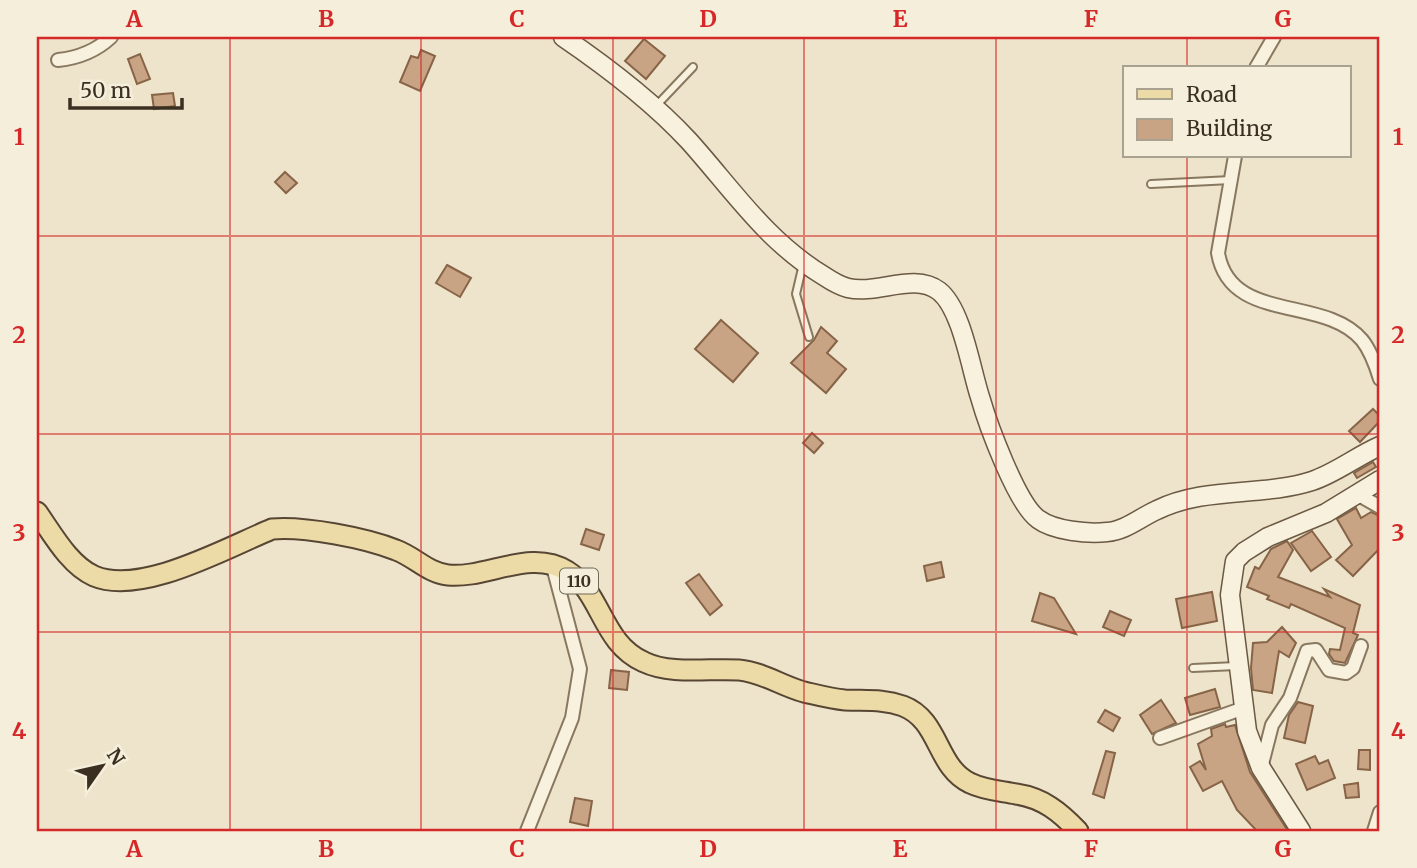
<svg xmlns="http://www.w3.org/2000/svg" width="1417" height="868" font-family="Merriweather,serif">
<rect width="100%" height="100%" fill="#ede4cb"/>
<g fill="#c8a484" stroke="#876447" stroke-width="2">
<path d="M644,39L665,56L646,79L625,61Z"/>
<path d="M421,50L435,56L420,91L400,82L411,56L418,58Z"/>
<path d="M140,54L150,79L137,84L128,59Z"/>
<path d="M173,93L175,106L154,109L152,95Z"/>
<path d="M285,172L297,183L286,193L275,182Z"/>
<path d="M447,265L471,278L460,297L436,283Z"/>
<path d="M721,320L758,353L733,382L695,349Z"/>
<path d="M821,327L837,341L827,353L846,369L826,393L791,363L814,340Z"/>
<path d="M1373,409L1380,416V421L1360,442L1349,431Z"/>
<path d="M812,433L823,443L814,453L803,443Z"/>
<path d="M1373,462L1376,467L1357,478L1354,473Z"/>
<path d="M1356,508L1361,518L1371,512L1380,516V548L1353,576L1336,560L1352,545L1337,519Z"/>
<path d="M586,529L604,535L599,550L581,544Z"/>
<path d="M1312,531L1331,557L1311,571L1291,543Z"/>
<path d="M1287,541L1293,550L1278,577L1330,597L1324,589L1360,605L1353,633L1358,635L1345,663L1334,661L1329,654L1330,649L1340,650L1345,628L1291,604L1289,608L1267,599L1269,596L1247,587L1255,567L1259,569L1271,549Z"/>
<path d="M941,562L944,577L927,581L924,566Z"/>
<path d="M699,574L722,605L710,615L686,583Z"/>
<path d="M1212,592L1217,621L1182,628L1176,599Z"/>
<path d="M1040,593L1054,598L1076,634L1032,621Z"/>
<path d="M1110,611L1131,620L1124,636L1103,627Z"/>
<path d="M1282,627L1296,643L1289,657L1279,651L1272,693L1253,690L1251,668L1253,643L1267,642Z"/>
<path d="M611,670L629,672L627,690L609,688Z"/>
<path d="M1215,689L1220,707L1190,715L1185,698Z"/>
<path d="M1161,700L1176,723L1152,734L1140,715Z"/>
<path d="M1298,702L1313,706L1305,743L1284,738L1289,715Z"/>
<path d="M1105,710L1120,718L1113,731L1098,722Z"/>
<path d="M1225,724L1226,727L1235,725L1250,772L1288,831H1257L1237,810L1222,781L1203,791L1190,767L1200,761L1206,770L1198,744L1212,736L1211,729Z"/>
<path d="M1359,750H1370V770L1358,769Z"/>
<path d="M1106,751L1115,753L1104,798L1093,794Z"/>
<path d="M1315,756L1319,764L1328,760L1335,778L1307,790L1296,764Z"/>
<path d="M1358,783L1359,797L1346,798L1344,785Z"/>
<path d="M575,798L592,801L588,826L570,822Z"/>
</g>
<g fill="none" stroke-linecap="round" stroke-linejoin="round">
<defs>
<g id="lane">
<path d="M656,106L693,67"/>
<path d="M1151,184L1231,180"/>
<path d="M803,264L796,294L809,337"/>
<path d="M1193,668L1236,666"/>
</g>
<g id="street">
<path d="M58,60C78,58 96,51 111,37"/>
<path d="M1256,68L1274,37"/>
<path d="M1235,156L1218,253C1230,324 1324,295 1362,340C1371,351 1376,366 1380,379"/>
<path d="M1357,494L1380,507"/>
<path d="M1160,738L1244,708"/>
<path d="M1261,768L1272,725L1290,698L1307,651L1316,650L1329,670L1346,673L1353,668L1361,646"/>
<path d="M527,831L572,718L580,669L552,563"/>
<path d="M1374,831L1380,812"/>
</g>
<g id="secondary">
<path d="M563,37C607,67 652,101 689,141C733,190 766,241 824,276C830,280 840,286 848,288C877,295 914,272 939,291C962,309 971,370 980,397C988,425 1017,504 1038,519C1054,531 1088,534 1107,532C1125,531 1141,517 1157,510C1206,486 1262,497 1312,481C1336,473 1357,456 1380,446"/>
<path d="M1301,831L1261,768L1247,731L1230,595L1235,561L1244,552L1268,537L1326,513L1380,480"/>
</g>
<path id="primary" d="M37,512C52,533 69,565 94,576C141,596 226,548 272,529C304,526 366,538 396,550C415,557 428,573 448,575C486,579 531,548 567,571C602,592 601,643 644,662C671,675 709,668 739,670C762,672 782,686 804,692C817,695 832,699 845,700C866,701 883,699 903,706C940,720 936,767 970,783C984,790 1001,791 1016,794C1043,798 1060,812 1078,831"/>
</defs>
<use href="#lane" stroke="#897860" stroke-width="10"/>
<use href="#street" stroke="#897860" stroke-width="16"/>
<use href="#secondary" stroke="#6b5943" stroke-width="21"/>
<use href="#primary" stroke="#574634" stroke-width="23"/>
<use href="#lane" stroke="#f7f1de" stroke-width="6"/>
<use href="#street" stroke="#f7f1de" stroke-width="12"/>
<use href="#secondary" stroke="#f7f1de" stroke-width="18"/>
<use href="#primary" stroke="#ecdaa7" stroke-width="19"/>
</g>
<path fill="none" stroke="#d62828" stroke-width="2" stroke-opacity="0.55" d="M230,37V831M421,37V831M613,37V831M804,37V831M996,37V831M1187,37V68M1187,156V831M37,236H1380M37,434H1380M37,632H1380"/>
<g text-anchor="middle" stroke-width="5" stroke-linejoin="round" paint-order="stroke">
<rect fill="#f4eeda" stroke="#726859" stroke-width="2" x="560" y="568.5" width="38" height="25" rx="5"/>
<g font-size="16" font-weight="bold" fill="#3b2f22">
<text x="579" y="587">110</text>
</g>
</g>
<rect width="1417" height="868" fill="none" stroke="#f4eeda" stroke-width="77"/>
<rect x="1123" y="66" width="228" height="91" fill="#f4eeda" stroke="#aaa290" stroke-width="2"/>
<rect x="1137" y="89" width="35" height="10" fill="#ecdaa7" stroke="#aaa290" stroke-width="2"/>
<text x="1186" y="102" font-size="21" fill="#3b2f22">Road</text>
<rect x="1137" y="119" width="35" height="21" fill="#c8a484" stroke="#aaa290" stroke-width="2"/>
<text x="1186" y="136" font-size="21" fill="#3b2f22">Building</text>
<g transform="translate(102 766) rotate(56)" stroke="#f4eeda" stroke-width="5" paint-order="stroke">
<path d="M0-5L12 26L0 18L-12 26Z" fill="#3b2f22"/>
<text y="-10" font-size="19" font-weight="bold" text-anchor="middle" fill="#3b2f22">N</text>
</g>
<path d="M70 98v10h112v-10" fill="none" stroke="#3b2f22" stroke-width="3.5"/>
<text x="80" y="98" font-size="21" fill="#3b2f22" stroke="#f4eeda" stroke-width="5" paint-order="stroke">50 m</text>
<rect x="38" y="38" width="1340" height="792" fill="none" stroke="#d62828" stroke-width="2.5"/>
<g font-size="23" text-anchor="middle" font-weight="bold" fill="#d62828">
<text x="134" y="27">A</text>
<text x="326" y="27">B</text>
<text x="517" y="27">C</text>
<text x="708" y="27">D</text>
<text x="900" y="27">E</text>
<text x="1091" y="27">F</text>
<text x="1283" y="27">G</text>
<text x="19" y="145">1</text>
<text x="1398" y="145">1</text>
<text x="19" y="343">2</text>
<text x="1398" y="343">2</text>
<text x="19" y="541">3</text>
<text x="1398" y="541">3</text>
<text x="19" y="739">4</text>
<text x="1398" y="739">4</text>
<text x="134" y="857">A</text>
<text x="326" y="857">B</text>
<text x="517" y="857">C</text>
<text x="708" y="857">D</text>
<text x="900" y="857">E</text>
<text x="1091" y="857">F</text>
<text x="1283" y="857">G</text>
</g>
</svg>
